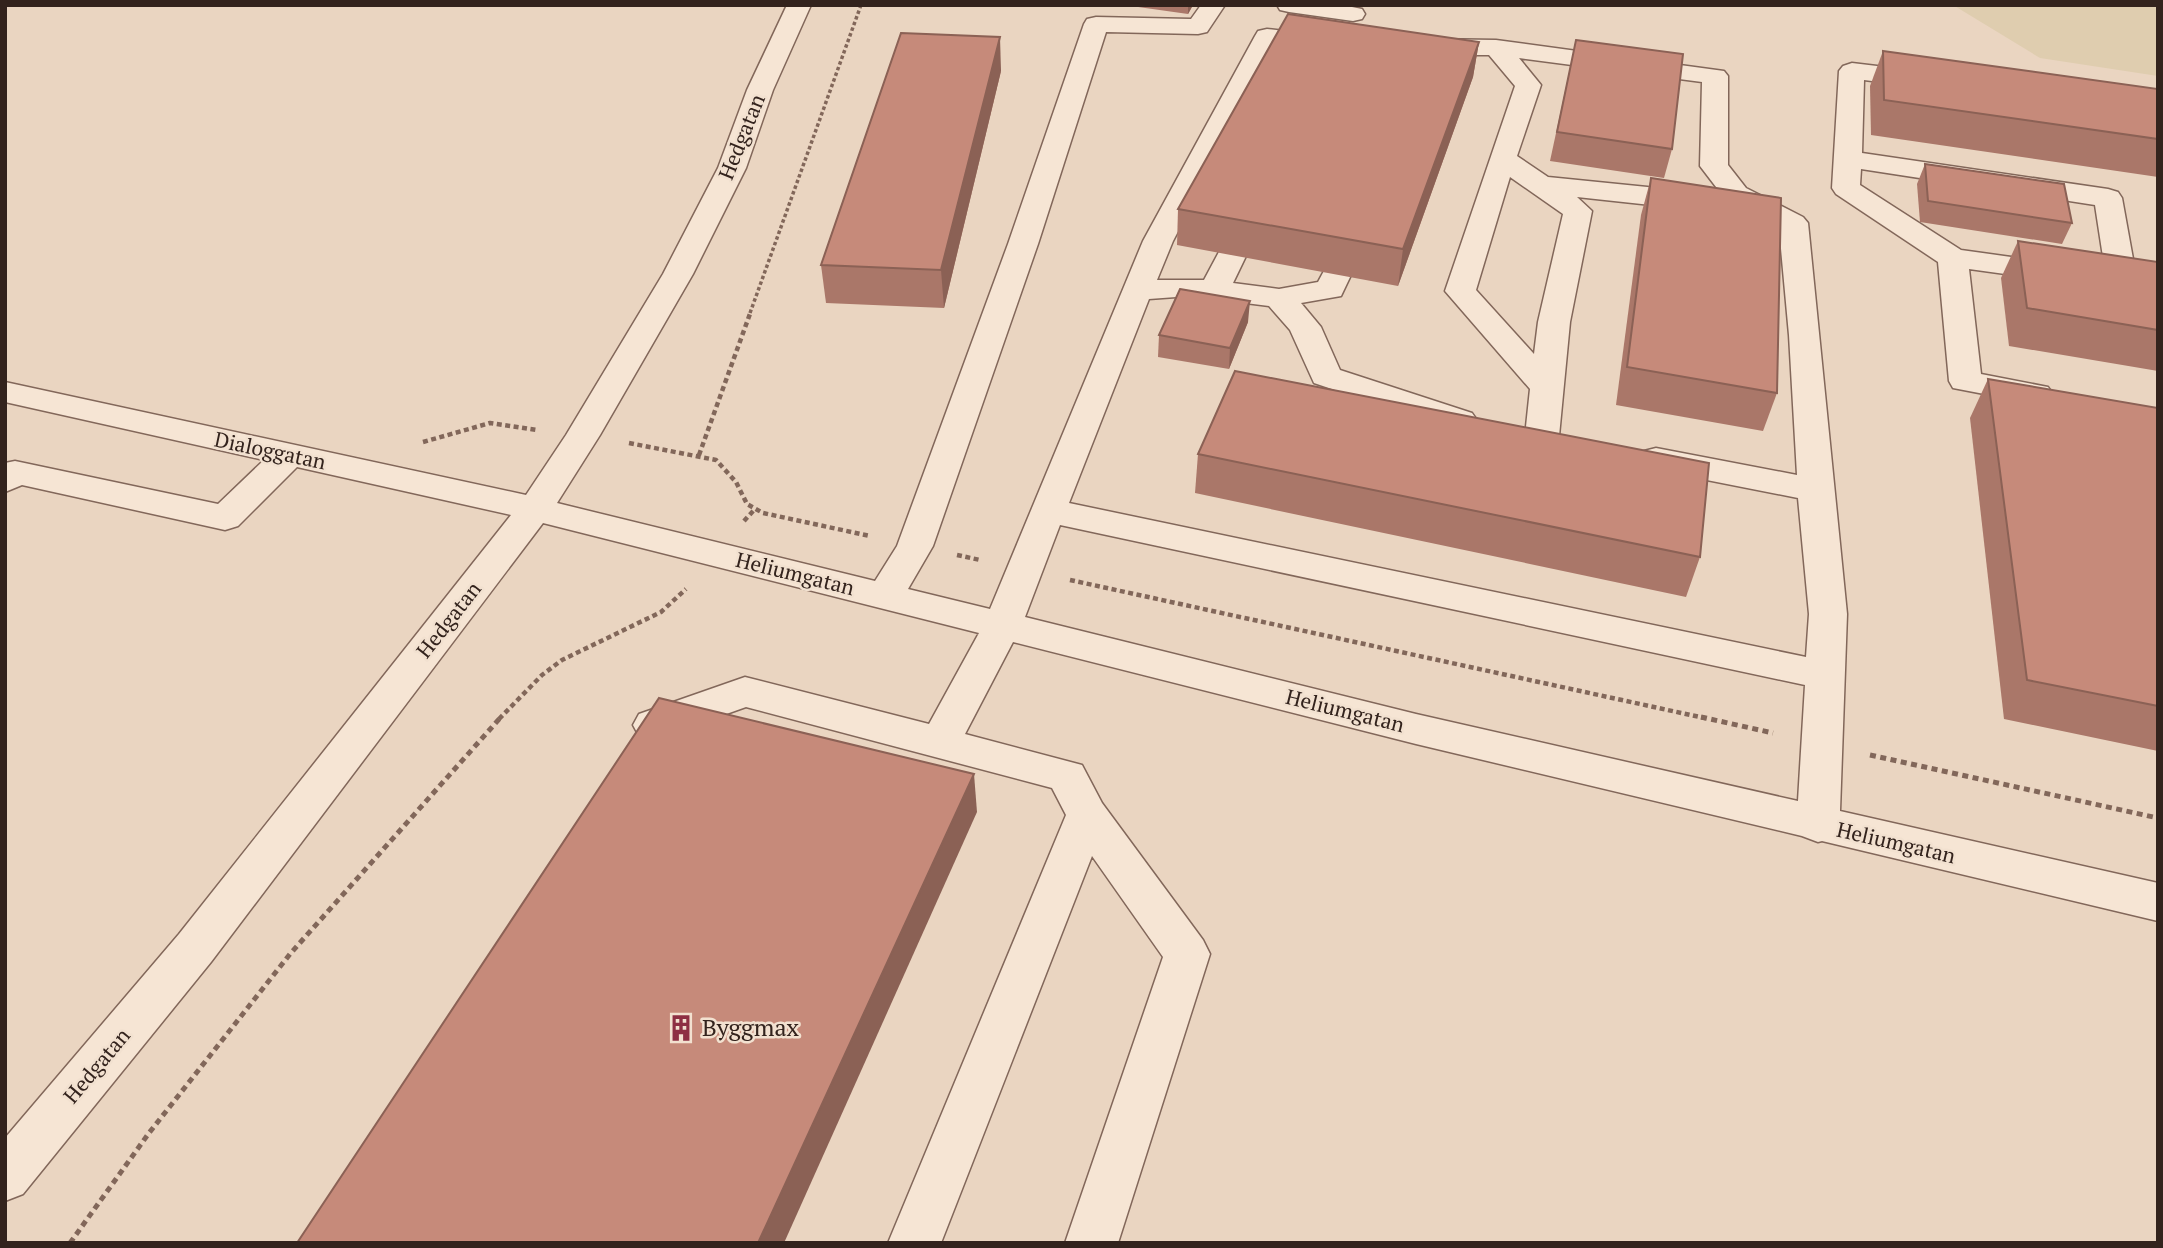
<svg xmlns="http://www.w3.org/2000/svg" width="2163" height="1248" font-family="'PT Serif',serif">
<rect width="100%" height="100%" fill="#ead5c1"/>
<path fill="#dfcdaf" d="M1953,5H2158V76L2040,58Z"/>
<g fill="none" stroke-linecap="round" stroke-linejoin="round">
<defs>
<g id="minor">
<path d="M787,5H811L773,90L746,168L693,274L600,435L557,503L875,581L897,546L1008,244L1084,24L1087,19L1096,17L1191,19L1201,5H1225L1207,32L1198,34L1106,32L1038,244L933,546L908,589L990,609L1143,241L1255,36L1258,31L1267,29L1328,36L1337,38L1340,43L1337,48L1328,50L1275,44L1173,241L1157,280H1204L1220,250L1231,247L1242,250L1246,256L1233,283L1279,289L1318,282L1325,269L1336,266L1347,269L1351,275L1341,296L1301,303L1321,327L1340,370L1472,413L1477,420L1472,427L1460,430L1442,426L1314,383L1290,330L1269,306L1190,296L1149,299L1069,503L1806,657L1809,614L1798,498L1656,470L1644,467L1639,459L1644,451L1656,448L1797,475L1789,335L1779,227L1726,200L1700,166L1702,82L1519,58L1541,85L1517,156L1548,177L1697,192L1707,195L1711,201L1707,207L1697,210L1577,197L1592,211L1570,322L1559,436L1554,444L1542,447L1530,444L1525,436L1530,389L1445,291L1515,86L1489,55H1427L1418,52L1414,47L1418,42L1427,39L1496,40L1724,71L1728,76V165L1746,188L1803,217L1808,223L1847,614L1840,811L2158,883V921L1822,841L1818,842L1802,836L1416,744L1013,642L965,734L1082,765L1102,803L1203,940L1210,954L1118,1243H1065L1163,957L1092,856L941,1243H888L1066,815L1052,788L746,707L653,740L639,736L633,725L639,714L745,677L929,724L979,633L543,523L211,962L23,1194L5,1201V1138L179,934L511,515L297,467L238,526L225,530L22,485L5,492V463L15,461L218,504L264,460L5,402V382L526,495L566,435L663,274L718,168L747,90ZM1510,177L1563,214L1538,322L1534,354L1476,290ZM1060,525L1805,685L1798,801L1416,714L1025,617Z"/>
<path d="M1277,5H1342L1362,9L1365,14L1362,19L1353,21L1289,12L1280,10Z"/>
<path d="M1852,63L1927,72L1936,75L1940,80L1936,85L1927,88L1864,80L1862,153L2108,189L2118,192L2122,198L2137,281L2133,287L2122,290L1969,269L1981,374L2048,387L2053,394L2048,401L2036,404L1953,388L1949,381L1938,262L1836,194L1832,188L1839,71L1843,66ZM1861,169L2095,205L2105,270L1961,250L1860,185Z"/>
</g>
</defs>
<use href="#minor" stroke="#82675a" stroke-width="3"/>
<path stroke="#82675a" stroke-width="3.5" stroke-dasharray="3.5 2.5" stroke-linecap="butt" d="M750,313L861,5"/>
<g stroke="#82675a" stroke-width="4.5" stroke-dasharray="5 3.5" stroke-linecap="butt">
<path d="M423,442L490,423L537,430"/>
<path d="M629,443L716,460L736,482L747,504L763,513L870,536"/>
<path d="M699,455L751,311"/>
<path d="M744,521L755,509"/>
<path d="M957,555L980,560"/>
<path d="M1070,580L1709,719"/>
<path d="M499,719L542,675L562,660L661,612L686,589"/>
</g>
<g stroke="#82675a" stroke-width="5" stroke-dasharray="6 4.5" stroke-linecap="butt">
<path d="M1701,717L1773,733"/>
<path d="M1870,755L2158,818"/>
<path d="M70,1243L149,1133L290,954L501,717"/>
</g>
<use href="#minor" fill="#f6e5d4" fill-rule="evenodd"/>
</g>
<g fill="#aa7769">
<path d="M1124,5H1193L1188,14Z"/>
<path d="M1576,40L1672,149L1664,178L1550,161Z"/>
<path d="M1479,42L1473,77L1398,286L1177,245L1178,209Z"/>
<path d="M1883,51L2158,89V177L1871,135L1870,86Z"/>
<path d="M1001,71L944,308L826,303L821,265Z"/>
<path d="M1925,164L2072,223L2062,244L1920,222L1917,184Z"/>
<path d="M1651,178L1777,393L1763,431L1616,405L1641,215Z"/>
<path d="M2018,241L2158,262V371L2009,346L2001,278Z"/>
<path d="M1248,322L1229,369L1158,357L1159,335Z"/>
<path d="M1988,379L2158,408V751L2004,719L1970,418Z"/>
<path d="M1198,454L1700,557L1686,597L1195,493Z"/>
</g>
<g fill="#8b6155">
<path d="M1188,5H1193L1188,14Z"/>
<path d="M1000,37L1001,71L944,308L941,270Z"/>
<path d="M1479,42L1473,77L1398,286L1403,249Z"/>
<path d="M1250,301L1248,322L1229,369L1230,348Z"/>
<path d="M974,774L977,812L784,1243H758Z"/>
</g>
<g fill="#c68a7a" stroke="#8b6155" stroke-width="2">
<path d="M1288,14L1479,42L1403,249L1178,209Z"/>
<path d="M901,33L1000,37L941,270L821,265Z"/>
<path d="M1576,40L1683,54L1672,149L1557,132Z"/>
<path d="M1883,51L2158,89V139L1884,100Z"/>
<path d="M1925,164L2064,184L2072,223L1928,201Z"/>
<path d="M1651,178L1781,198L1777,393L1627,367Z"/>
<path d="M2018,241L2158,262V330L2027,308Z"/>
<path d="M1180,289L1250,301L1230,348L1159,335Z"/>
<path d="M1235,371L1709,463L1700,557L1198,454Z"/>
<path d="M1988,379L2158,408V706L2027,680Z"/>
<path d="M659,698L974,774L758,1243H297Z"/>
</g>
<defs>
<symbol id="building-bare" viewBox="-9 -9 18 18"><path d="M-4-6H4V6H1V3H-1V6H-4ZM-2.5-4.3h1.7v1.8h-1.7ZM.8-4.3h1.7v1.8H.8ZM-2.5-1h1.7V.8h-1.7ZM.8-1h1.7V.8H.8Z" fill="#8d2f43" stroke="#f2e1d0" stroke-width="2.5" paint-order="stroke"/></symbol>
</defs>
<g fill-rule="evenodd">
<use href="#building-bare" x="662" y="1009" width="38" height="38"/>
</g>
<g text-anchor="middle" stroke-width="5" stroke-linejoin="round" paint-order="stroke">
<g font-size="21" fill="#33231d" stroke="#f2e1d0">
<text transform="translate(742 137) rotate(-68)" y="7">Hedgatan</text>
<text transform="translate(270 451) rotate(12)" y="7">Dialoggatan</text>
<text transform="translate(795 574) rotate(14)" y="7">Heliumgatan</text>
<text transform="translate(449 620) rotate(-52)" y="7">Hedgatan</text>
<text transform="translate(1345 711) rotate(14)" y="7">Heliumgatan</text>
<text transform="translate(1896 843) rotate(13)" y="7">Heliumgatan</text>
<text transform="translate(97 1066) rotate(-50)" y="7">Hedgatan</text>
</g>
<g font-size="24" fill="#33231d" stroke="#f2e1d0" text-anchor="start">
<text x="702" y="1036">Byggmax</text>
</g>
</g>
<rect width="2163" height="1248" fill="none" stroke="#33231d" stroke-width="14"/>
</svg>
